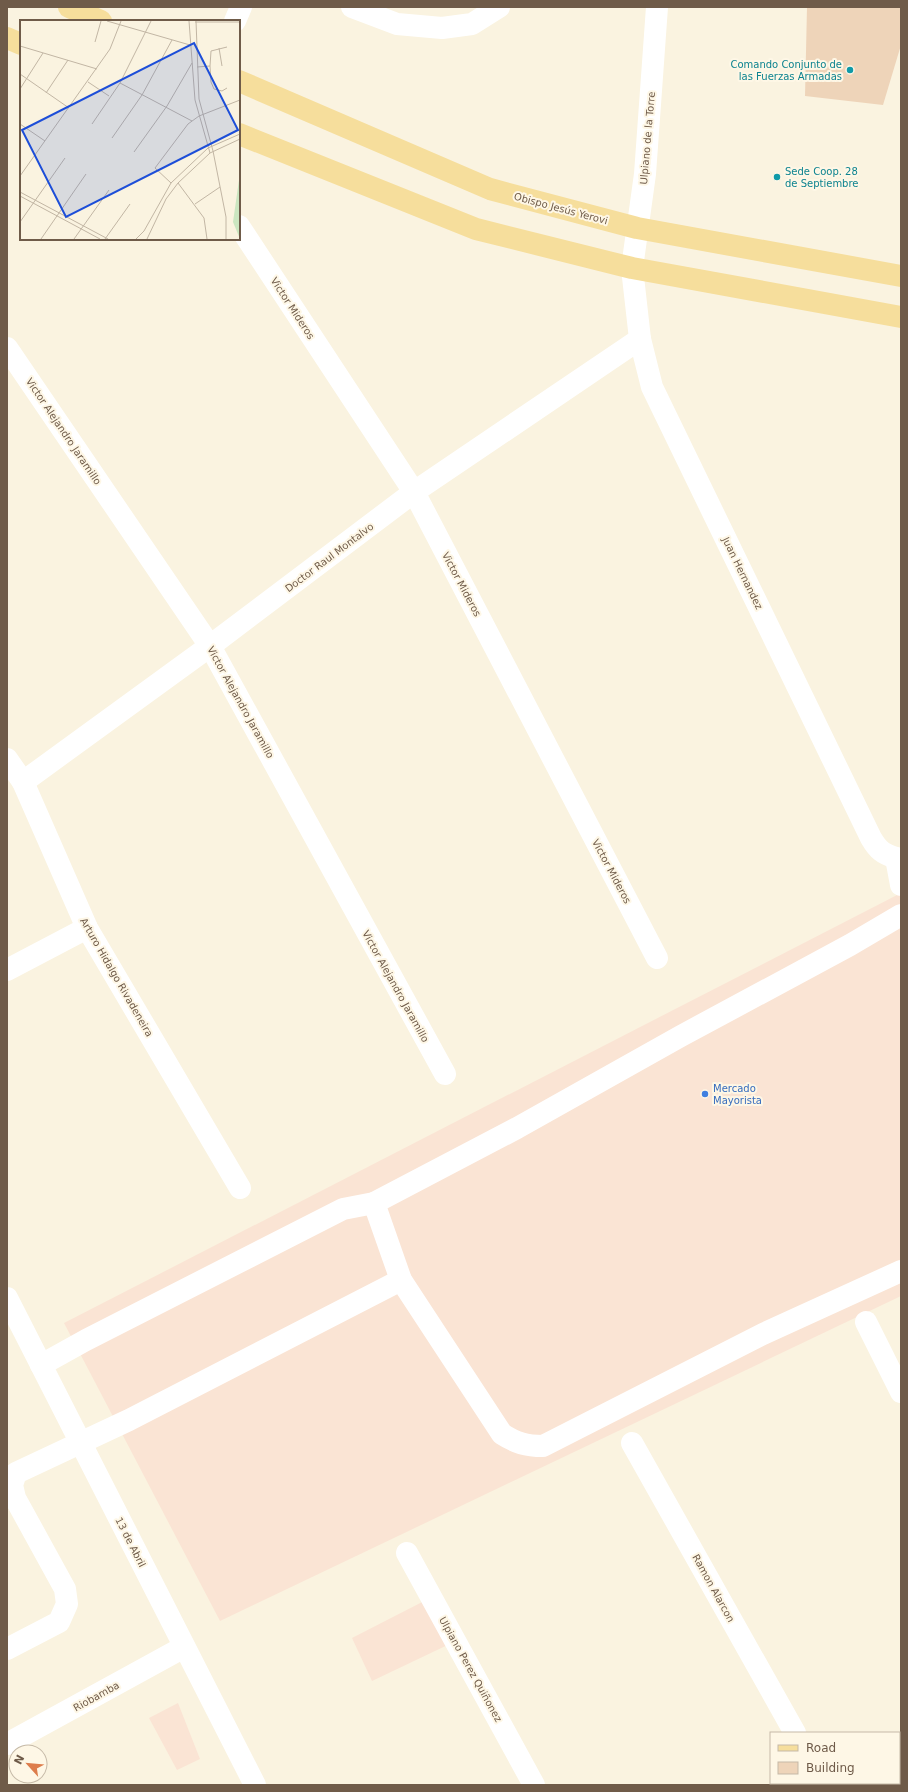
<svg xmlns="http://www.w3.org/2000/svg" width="908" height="1792" font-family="'DejaVu Sans',sans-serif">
<rect width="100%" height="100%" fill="#faf3e0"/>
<g fill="#fae4d4">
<path d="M901,893V1296L220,1621L64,1323Z"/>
<path d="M432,1597L456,1641L372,1681L352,1638Z"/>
<path d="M178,1703L200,1759L177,1770L149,1718Z"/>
</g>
<g fill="#eed4b9">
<path d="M807,7H901V45L883,105L805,96Z"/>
<path d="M777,1783H803L804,1785H778Z"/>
<path d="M838,1783H883L884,1785H839Z"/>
</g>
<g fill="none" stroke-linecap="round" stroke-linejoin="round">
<g stroke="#fff" stroke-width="22">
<path d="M352,7L397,24L442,28L472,24L499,7"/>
<path d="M657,7L645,174L632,268L640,339L652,387L871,838C878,850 883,854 896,858"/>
<path d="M235,21L241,7"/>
<path d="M239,226L414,492L657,958"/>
<path d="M7,348L210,646L445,1074"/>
<path d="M7,759L23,782L87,928L240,1188"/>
<path d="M23,782L210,646L414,492L640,339"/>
<path d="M896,858L901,885"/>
<path d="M7,970L87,928"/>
<path d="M374,1203L401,1280L502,1434C516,1443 526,1446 543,1446L763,1334L901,1271"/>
<path d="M7,1298L255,1785"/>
<path d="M866,1322L901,1392"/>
<path d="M41,1365L86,1340L343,1209L374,1203L517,1128L681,1036L850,945L901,915"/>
<path d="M632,1443L795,1733"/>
<path d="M407,1553L534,1785"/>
<path d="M7,1649L59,1622L67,1604L65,1589L15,1498L12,1485L16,1473L129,1420L401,1280"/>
<path d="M7,1744L184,1647"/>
<path d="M824,1783L825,1785"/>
</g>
<g stroke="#f6de9c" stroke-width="22">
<path d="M69,7L101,21"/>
<path d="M7,38L21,44"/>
<path d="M239,81L490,189L637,228L901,276"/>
<path d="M239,134L476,229L632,268L901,317"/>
</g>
</g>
<g fill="#0f9aa8" stroke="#fef7e6" stroke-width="1.5">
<circle cx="850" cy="70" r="4"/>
<circle cx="777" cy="177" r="4"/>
</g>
<circle fill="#3f7fe0" stroke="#fef7e6" stroke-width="1.5" cx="705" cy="1094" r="4"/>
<g text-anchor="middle" stroke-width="4" stroke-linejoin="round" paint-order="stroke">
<g font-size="10" fill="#0d838f" stroke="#fef7e6" text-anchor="end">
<text x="842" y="68">Comando Conjunto de<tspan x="842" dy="12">las Fuerzas Armadas</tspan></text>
<text x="785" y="175" text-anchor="start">Sede Coop. 28<tspan x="785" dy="12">de Septiembre</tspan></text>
</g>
<g font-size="10" fill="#6f5b49" stroke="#fef7e6">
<text transform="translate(647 138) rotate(-85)" y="4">Ulpiano de la Torre</text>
<text transform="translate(561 208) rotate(15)" y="4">Obispo Jesús Yerovi</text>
<text transform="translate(293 308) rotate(57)" y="4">Victor Mideros</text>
<text transform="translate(64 431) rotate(56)" y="4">Victor Alejandro Jaramillo</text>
<text transform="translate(329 557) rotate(-37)" y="4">Doctor Raul Montalvo</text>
<text transform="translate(743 573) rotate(64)" y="4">Juan Hernandez</text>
<text transform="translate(462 584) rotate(62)" y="4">Victor Mideros</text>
<text transform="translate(241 702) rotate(61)" y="4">Victor Alejandro Jaramillo</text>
<text transform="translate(612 871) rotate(62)" y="4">Victor Mideros</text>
<text transform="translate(117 977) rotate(60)" y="4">Arturo Hidalgo Rivadeneira</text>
<text transform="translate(396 986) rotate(61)" y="4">Victor Alejandro Jaramillo</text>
<text transform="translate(131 1542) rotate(63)" y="4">13 de Abril</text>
<text transform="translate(714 1588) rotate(61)" y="4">Ramon Alarcon</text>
<text transform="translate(471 1669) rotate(61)" y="4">Ulpiano Perez Quiñonez</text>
<text transform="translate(96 1696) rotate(-29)" y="4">Riobamba</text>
</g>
<g font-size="10" fill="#366cbe" stroke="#fef7e6" text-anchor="start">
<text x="713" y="1092">Mercado<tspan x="713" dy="12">Mayorista</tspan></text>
</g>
</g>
<g transform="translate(20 20)">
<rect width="220" height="220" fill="#faf3e0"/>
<path d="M220,153V219L213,202Z" fill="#cbe6c0"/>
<path fill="none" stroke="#c2b6a4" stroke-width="1" d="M87,1L170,25M169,1L175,80L190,133M176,1L179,79L193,131M175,2H220M75,22L81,1M0,26L77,49M199,28L202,46M190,46L191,62L194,69L202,71L207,68M177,47L190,46L191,31L207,27M0,54L49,88M68,62L89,76M100,63L172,101M0,69L23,33M26,73L48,40M0,104L25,121M72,104L100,63L131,1M92,118L122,75L152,20M193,131L206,197V219M114,132L147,86L172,43M0,156L90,29L101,1M151,163L135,148L168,104L179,96L220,80M158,163L184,198L187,219M0,172L88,219M0,176L80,219M175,184L200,167M0,202L45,138M21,219L66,154M54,219L89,170M85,219L110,184M116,219L124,211L151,163L188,128L220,114M127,219L146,179L158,163L190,133L220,119"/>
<path fill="#1d4ed8" fill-opacity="0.15" stroke="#1d4ed8" stroke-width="2" d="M174,23L218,110L46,197L2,110Z"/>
<rect width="220" height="220" fill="none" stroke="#6f5b49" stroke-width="2"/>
</g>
<rect width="908" height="1792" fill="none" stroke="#6f5b49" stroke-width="16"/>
<rect x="770" y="1732" width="130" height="52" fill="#fef7e6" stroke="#c5b9a7"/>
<rect x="778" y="1745" width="20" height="6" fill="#f6de9c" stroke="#c5b9a7"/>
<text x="806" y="1752" font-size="12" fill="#6f5b49">Road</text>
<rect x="778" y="1762" width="20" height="12" fill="#eed4b9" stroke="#c5b9a7"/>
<text x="806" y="1772" font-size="12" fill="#6f5b49">Building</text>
<g transform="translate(28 1764) rotate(297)"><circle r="19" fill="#fef7e6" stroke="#c5b9a7"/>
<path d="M0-3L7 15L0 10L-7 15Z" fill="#dd7d4c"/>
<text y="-6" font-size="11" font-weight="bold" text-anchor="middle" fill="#6f5b49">N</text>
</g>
</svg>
